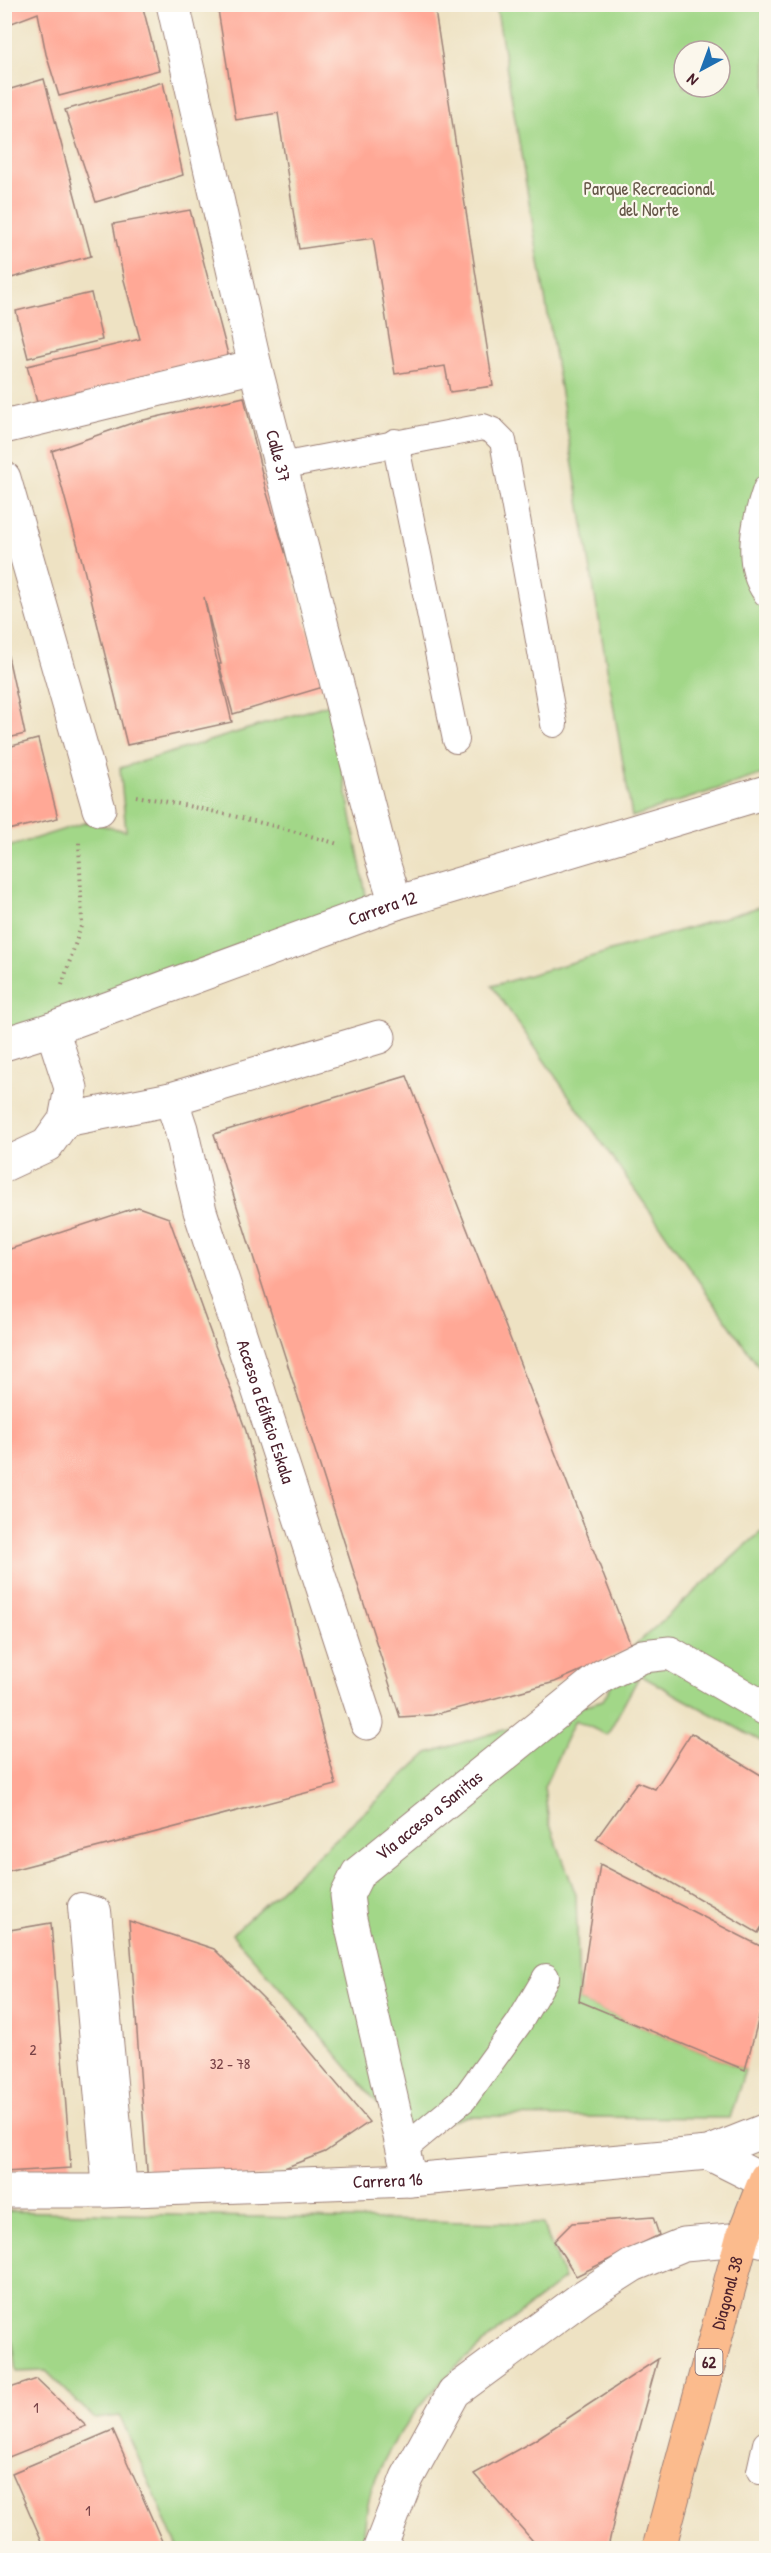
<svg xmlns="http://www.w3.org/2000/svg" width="771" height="2553" font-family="'Patrick Hand',sans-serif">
<rect width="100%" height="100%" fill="#fbf7ec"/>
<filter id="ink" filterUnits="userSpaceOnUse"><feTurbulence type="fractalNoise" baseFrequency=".0167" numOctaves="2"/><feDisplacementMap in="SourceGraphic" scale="12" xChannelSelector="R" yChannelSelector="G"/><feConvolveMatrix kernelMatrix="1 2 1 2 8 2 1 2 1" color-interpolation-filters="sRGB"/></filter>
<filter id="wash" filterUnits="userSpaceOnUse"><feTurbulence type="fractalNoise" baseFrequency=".008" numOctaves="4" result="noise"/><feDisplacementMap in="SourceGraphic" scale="24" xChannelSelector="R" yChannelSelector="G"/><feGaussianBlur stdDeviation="1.35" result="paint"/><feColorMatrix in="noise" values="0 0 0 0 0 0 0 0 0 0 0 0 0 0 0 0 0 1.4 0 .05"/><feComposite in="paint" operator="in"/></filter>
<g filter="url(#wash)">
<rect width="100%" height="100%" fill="#eee2c3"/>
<g fill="#a2d788" stroke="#767b5a" stroke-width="1.5" fill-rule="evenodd">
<path d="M496,5H766V773L632,817ZM684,51H720V87H684Z"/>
<path d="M330,704L368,906L5,1042V848L87,822L126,831L120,768Z"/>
<path d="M766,905V1377L492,986Z"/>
<path d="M766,1519V1744L640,1675L607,1735L575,1720L544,1787L549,1822L576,1895L579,2001L745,2070L730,2118L468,2116L405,2136L300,2011L232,1934L428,1753L603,1700L632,1648L764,1529Z"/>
<path d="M4,2211L543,2224L564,2279C489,2338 409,2393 373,2485C366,2504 365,2528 362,2548H178L120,2416L95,2419L46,2371L17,2372L5,2288Z"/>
</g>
<g id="blocks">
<g fill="#ffa896">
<path d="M4,4H142L159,70L59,96L46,54L38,13L4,26Z"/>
<path d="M217,4H434L493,386L450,392L445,366L395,374L373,238L299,249L278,113L236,120Z"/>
<path d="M44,79L91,256L4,280V91Z"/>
<path d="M163,82L183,175L96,202L65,110Z"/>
<path d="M190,210L231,366L40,413L27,366L140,339L124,280L113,224Z"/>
<path d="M91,293L102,340L28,358L16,311Z"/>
<path d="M244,397L266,490L298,594L323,687L233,714L219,664H221L204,597L215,652L232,722L127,745L82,561L52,451L135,422Z"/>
<path d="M4,638L25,734L4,739Z"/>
<path d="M38,739L58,818L4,831V748Z"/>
<path d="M407,1076L632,1648L555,1682L433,1715L400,1717L214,1134Z"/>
<path d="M138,1207L169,1218L246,1431L336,1785L4,1872V1251Z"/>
<path d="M691,1733L766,1778V1920L758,1933L596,1839L637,1782L655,1789Z"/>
<path d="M600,1864L766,1949V1991L745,2070L579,2001Z"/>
<path d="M129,1921L214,1949L271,2006L369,2122L325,2152L264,2176L148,2184Z"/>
<path d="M51,1923L71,2168L4,2172V1931Z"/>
<path d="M653,2217L659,2235L576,2276L554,2241L572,2223Z"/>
<path d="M658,2359L616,2510L608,2548H539L474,2474L533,2441Z"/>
<path d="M37,2379L86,2426L4,2459V2390Z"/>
<path d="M113,2430L165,2548H45L12,2473Z"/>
</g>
</g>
</g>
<g filter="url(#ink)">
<use href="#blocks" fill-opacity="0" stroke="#9c8077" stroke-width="1.5"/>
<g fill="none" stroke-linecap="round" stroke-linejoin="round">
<defs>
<g id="service">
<path d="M395,442L456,740"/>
<path d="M281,466L483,427L493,431L503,441L554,724"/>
<path d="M766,489C755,521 744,563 766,593"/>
<path d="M405,2148L464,2099L519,2023L546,1977"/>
<path d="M106,2191L81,1906L98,1911L124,2190"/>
<path d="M742,2239L766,2245"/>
<path d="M760,2471L766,2444"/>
</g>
<g id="minor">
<path id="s1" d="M173,4L255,366L382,859L396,903"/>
<path d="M4,427L255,366"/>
<path d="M4,478L99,809"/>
<path id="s2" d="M4,1044L52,1029L396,903L766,792"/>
<path id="s3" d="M171,1099L181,1129L200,1211L367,1723"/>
<path d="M65,1120L171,1099L379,1037"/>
<path d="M4,1165L47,1145L65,1120L71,1088L52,1029"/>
<path d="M708,2153L766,2182"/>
<path id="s4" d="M410,2180L350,1919L347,1895L358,1873L602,1676L643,1656L670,1653L766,1709"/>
<path id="s5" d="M4,2191H106L410,2180L708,2153L766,2130"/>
<path d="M380,2548L407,2478L454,2392L583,2297L633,2265L684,2244L742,2239"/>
</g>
<g id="primary">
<path id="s6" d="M659,2548L742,2239L766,2178"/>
</g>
</defs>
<use href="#service" stroke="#9c8077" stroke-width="28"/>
<use href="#minor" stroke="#9c8077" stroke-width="35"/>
<use href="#primary" stroke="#9c8077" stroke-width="35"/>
<g stroke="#9c8077" stroke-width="4" stroke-dasharray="1.5 4.5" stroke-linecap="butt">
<path d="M136,796C204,808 271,824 338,844"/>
<path d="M62,985L82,923L79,842"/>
</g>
<use href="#service" stroke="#fff" stroke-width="26"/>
<use href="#minor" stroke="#fff" stroke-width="33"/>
<use href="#primary" stroke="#fbbb8d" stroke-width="33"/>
</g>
</g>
<g text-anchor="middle" stroke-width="4.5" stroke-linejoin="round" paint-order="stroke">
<g font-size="15" fill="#774146">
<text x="33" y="2055">2</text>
<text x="230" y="2069">32 - 78</text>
<text x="36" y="2413">1</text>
<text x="88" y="2516">1</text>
</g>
<rect fill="#fbf7ec" stroke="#7f6065" stroke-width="1.5" x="695.5" y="2349" width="27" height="26" rx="4.5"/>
<g font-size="16" font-weight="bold" fill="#4a1f2b">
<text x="709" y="2368">62</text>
</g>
<g font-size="18" fill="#645647" stroke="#fbf7ec">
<text x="649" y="195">Parque Recreacional<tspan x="649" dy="21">del Norte</tspan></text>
</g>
<g font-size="18" fill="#4a1f2b" stroke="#fbf7ec">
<text dy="6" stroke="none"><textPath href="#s1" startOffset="464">Calle 37</textPath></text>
<text dy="6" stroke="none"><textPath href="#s2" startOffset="402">Carrera 12</textPath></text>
<text dy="6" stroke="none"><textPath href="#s3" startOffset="327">Acceso a Edificio Eskala</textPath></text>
<text dy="6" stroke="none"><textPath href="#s4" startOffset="408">Vía acceso a Sanitas</textPath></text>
<text dy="6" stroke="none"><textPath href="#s5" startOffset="384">Carrera 16</textPath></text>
<text dy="6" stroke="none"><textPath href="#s6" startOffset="264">Diagonal 38</textPath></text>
</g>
</g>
<rect width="771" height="2553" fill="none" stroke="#fbf7ec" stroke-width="24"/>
<g transform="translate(702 69) rotate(221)"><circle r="28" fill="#fbf7ec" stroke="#b4a19f" stroke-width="1.5"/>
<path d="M0-4.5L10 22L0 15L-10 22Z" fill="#1f6fb2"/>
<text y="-9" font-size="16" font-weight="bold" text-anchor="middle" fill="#4a1f2b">N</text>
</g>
</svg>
